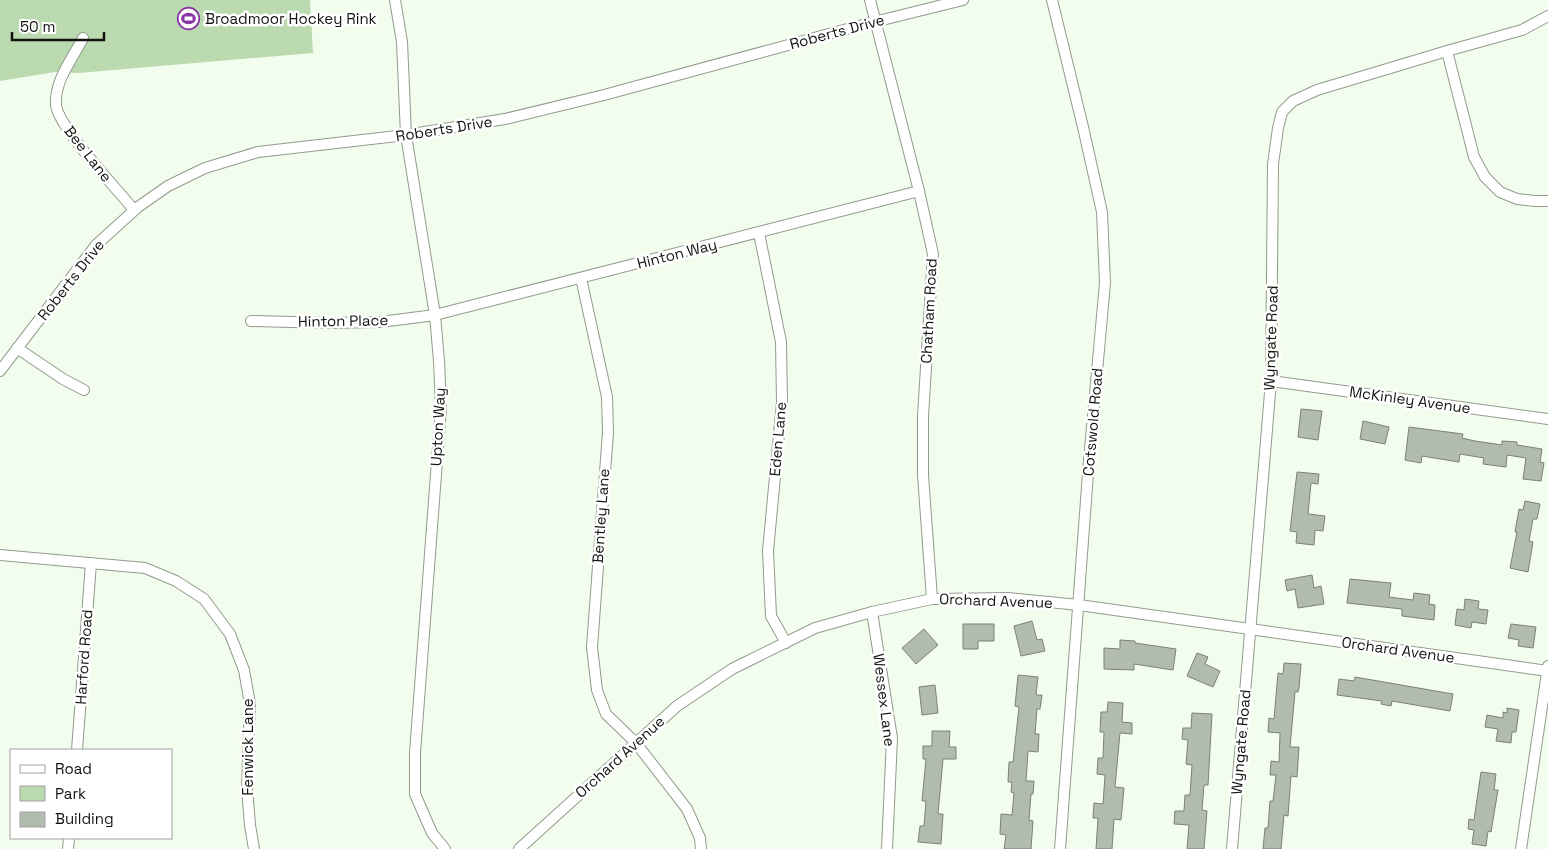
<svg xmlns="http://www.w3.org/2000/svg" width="1548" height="849" font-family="'Space Grotesk',sans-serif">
<rect width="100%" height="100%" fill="#f2fdee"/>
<path fill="#bbdaaf" d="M0,0H310L313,53L79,73L55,72L0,81Z"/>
<g fill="#b2bcae" stroke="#798275">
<path d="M1301,409L1322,411L1318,440L1298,437Z"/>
<path d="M1363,421L1389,427L1385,444L1360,439Z"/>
<path d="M1409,427L1463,434L1462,438L1475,441L1502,445V441L1517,442V445L1542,449L1540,462L1544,463L1541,481L1523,479L1526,458L1507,455L1506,467L1483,464L1484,458L1460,454L1459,462L1422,456L1421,463L1405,460Z"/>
<path d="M1297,472L1319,474L1318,484L1311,483L1308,514L1325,516L1323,531L1315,530L1314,545L1296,543L1297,532L1290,531Z"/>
<path d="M1525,501L1540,504L1537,519H1533L1529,541L1533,542L1528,572L1510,568L1517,532H1515L1519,509L1523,510Z"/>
<path d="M1312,575L1314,588L1321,586L1324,604L1298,608L1295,589L1287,591L1285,580Z"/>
<path d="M1350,579L1391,583L1389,597L1413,600L1414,593L1430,595L1429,604L1435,605L1434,620L1402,616V609L1347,603Z"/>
<path d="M1465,599L1479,601L1478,609L1488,610L1486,624L1472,622L1471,628L1455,625L1457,609L1464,610Z"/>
<path d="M1032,621L1037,640L1042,639L1045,651L1021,656L1014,626Z"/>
<path d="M963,624H994V641H978V649H963Z"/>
<path d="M1511,624L1536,627L1533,648L1518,646L1519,640L1508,638Z"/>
<path d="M924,629L938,645L916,664L902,648Z"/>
<path d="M1120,640L1135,641V643L1176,649L1173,670L1134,664V670L1104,669V648L1120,649Z"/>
<path d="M1197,653L1208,657L1205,664L1220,671L1213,687L1187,676Z"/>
<path d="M1284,663L1301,664L1299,688L1298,692H1295L1290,747H1299L1297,777L1291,776L1288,816L1284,815L1281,849H1263L1265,828H1268L1270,801H1273L1276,775H1270L1271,761L1279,762L1280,733L1268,732L1269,718L1274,719L1278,673L1283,674Z"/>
<path d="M1018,675L1038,677L1036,695H1042L1040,709H1037L1035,734H1039L1038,752L1028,751L1026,781H1034L1033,794H1031L1029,820L1033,821L1031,849H1004L1006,835L1000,834L1001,814L1012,815L1014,793L1011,792L1012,782H1008L1009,762H1013L1019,707L1015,706Z"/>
<path d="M1355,677L1453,694L1450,711L1392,701L1391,706L1381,704L1382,701L1337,695L1339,679L1354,681Z"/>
<path d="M935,685L938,713L922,715L919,687Z"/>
<path d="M1108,702L1123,703L1122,722L1132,723V734L1120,733L1115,787L1124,788L1121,820L1114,819L1112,849H1096L1098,818H1093L1094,803L1103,804L1105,775L1097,774L1098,758H1103L1104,732H1100L1101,712H1107Z"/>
<path d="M1507,708L1519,710L1516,732H1512L1511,743L1496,741L1498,729L1485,727L1487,715L1503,718V712L1507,713Z"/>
<path d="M1192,713L1212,714L1208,785H1204L1202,810L1207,811L1204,849H1187L1189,825L1174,824L1175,811H1184L1185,795H1190L1192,765L1186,764L1188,740L1182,739L1183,728H1191Z"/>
<path d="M932,731H950L949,747H956V759H943L938,814H943L941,844L918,842L920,826H924L926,801H922L926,759H923V746H932Z"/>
<path d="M1481,772L1496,774L1494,790H1498L1491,832L1488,831L1486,846L1472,844L1474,830L1468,829L1469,819L1474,820Z"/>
</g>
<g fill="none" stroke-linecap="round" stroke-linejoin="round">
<defs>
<g id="minor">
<path d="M395,0L402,42L406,135L435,315L439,361L441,408L415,753V794L432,833L445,849"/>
<path d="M870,0L919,191L933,254L923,416V475L932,599"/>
<path d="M1052,0L1083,127L1102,212L1105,283L1089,460L1060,849"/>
<path d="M83,38C73,58 54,81 56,105C58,127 118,190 134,210"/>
<path d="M1447,51L1474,157L1485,177L1500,192L1517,199L1535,201H1548"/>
<path d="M759,233L781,342L782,402L768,551L771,616L786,643"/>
<path d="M581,278L607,397L608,432L592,647L597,690L606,714L636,743L687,809L700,838L701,849"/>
<path d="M251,321L329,323L380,322L435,315L919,191"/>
<path d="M17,348L63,379L84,390"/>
<path d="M0,371L96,245L138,207L168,186L205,168L258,152L406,135L505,119L604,95L862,25L963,0"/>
<path d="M1271,381L1548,419"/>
<path d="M0,555L145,568L176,581L204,599L230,634L244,670L250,704L247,788L250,825L254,849"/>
<path d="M872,612L892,738L887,849"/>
<path d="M77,750L91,563"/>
<path d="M68,849L69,838"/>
<path d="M519,849L677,706L732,669L815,628L872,612L932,599L1008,598L1079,605L1548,671"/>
<path d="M1232,849L1271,381L1273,164L1278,128L1282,112L1293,101L1317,90L1447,51L1522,30L1548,16"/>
<path d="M1521,849L1548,666"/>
</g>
</defs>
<use href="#minor" stroke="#919b8d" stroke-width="12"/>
<use href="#minor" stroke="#fff" stroke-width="10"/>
</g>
<defs>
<symbol id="stadium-ring" viewBox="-11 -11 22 22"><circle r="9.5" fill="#fff" stroke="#8835a4" stroke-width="1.5"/><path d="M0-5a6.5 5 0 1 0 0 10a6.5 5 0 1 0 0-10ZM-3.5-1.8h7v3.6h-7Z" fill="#8835a4"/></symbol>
</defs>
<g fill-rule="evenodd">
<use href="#stadium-ring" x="176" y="6" width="25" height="25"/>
</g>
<g text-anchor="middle" stroke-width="5" stroke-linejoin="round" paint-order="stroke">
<g font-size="15" fill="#11140f" stroke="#fff" text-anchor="start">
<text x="205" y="24">Broadmoor Hockey Rink</text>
</g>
<g font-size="15" fill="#11140f" stroke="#fff">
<text transform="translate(837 32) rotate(-15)" y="5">Roberts Drive</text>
<text transform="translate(444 129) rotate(-9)" y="5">Roberts Drive</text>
<text transform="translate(88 154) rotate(52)" y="5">Bee Lane</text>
<text transform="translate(677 254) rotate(-14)" y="5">Hinton Way</text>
<text transform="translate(71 280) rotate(-52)" y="5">Roberts Drive</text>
<text transform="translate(929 311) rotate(-87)" y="5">Chatham Road</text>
<text transform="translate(343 321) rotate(-1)" y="5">Hinton Place</text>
<text transform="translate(1271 338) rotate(-88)" y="5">Wyngate Road</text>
<text transform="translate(1410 400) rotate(8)" y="5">McKinley Avenue</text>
<text transform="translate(1093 422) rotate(-85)" y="5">Cotswold Road</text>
<text transform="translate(438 427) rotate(-87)" y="5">Upton Way</text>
<text transform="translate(778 439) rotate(-85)" y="5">Eden Lane</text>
<text transform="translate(601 516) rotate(-86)" y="5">Bentley Lane</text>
<text transform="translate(996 601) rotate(2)" y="5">Orchard Avenue</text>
<text transform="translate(1398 650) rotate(8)" y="5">Orchard Avenue</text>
<text transform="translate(84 657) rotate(-86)" y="5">Harford Road</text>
<text transform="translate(884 700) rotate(83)" y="5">Wessex Lane</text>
<text transform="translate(1241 742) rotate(-85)" y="5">Wyngate Road</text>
<text transform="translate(248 747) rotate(-90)" y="5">Fenwick Lane</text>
<text transform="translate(620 757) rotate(-42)" y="5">Orchard Avenue</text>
</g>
</g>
<rect x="10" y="749" width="162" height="90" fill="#ffffff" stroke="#a0a19f"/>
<rect x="20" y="765" width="25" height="8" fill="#ffffff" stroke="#a0a19f"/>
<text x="55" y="774" font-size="15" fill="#11140f">Road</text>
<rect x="20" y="786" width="25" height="15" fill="#bbdaaf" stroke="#a0a19f"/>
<text x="55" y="799" font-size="15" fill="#11140f">Park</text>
<rect x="20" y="812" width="25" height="15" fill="#b2bcae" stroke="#a0a19f"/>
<text x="55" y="824" font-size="15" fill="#11140f">Building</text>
<path d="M12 32v8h92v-8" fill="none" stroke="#11140f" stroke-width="2.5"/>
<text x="20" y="32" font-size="15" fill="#11140f" stroke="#ffffff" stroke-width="4" paint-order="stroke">50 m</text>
</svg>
